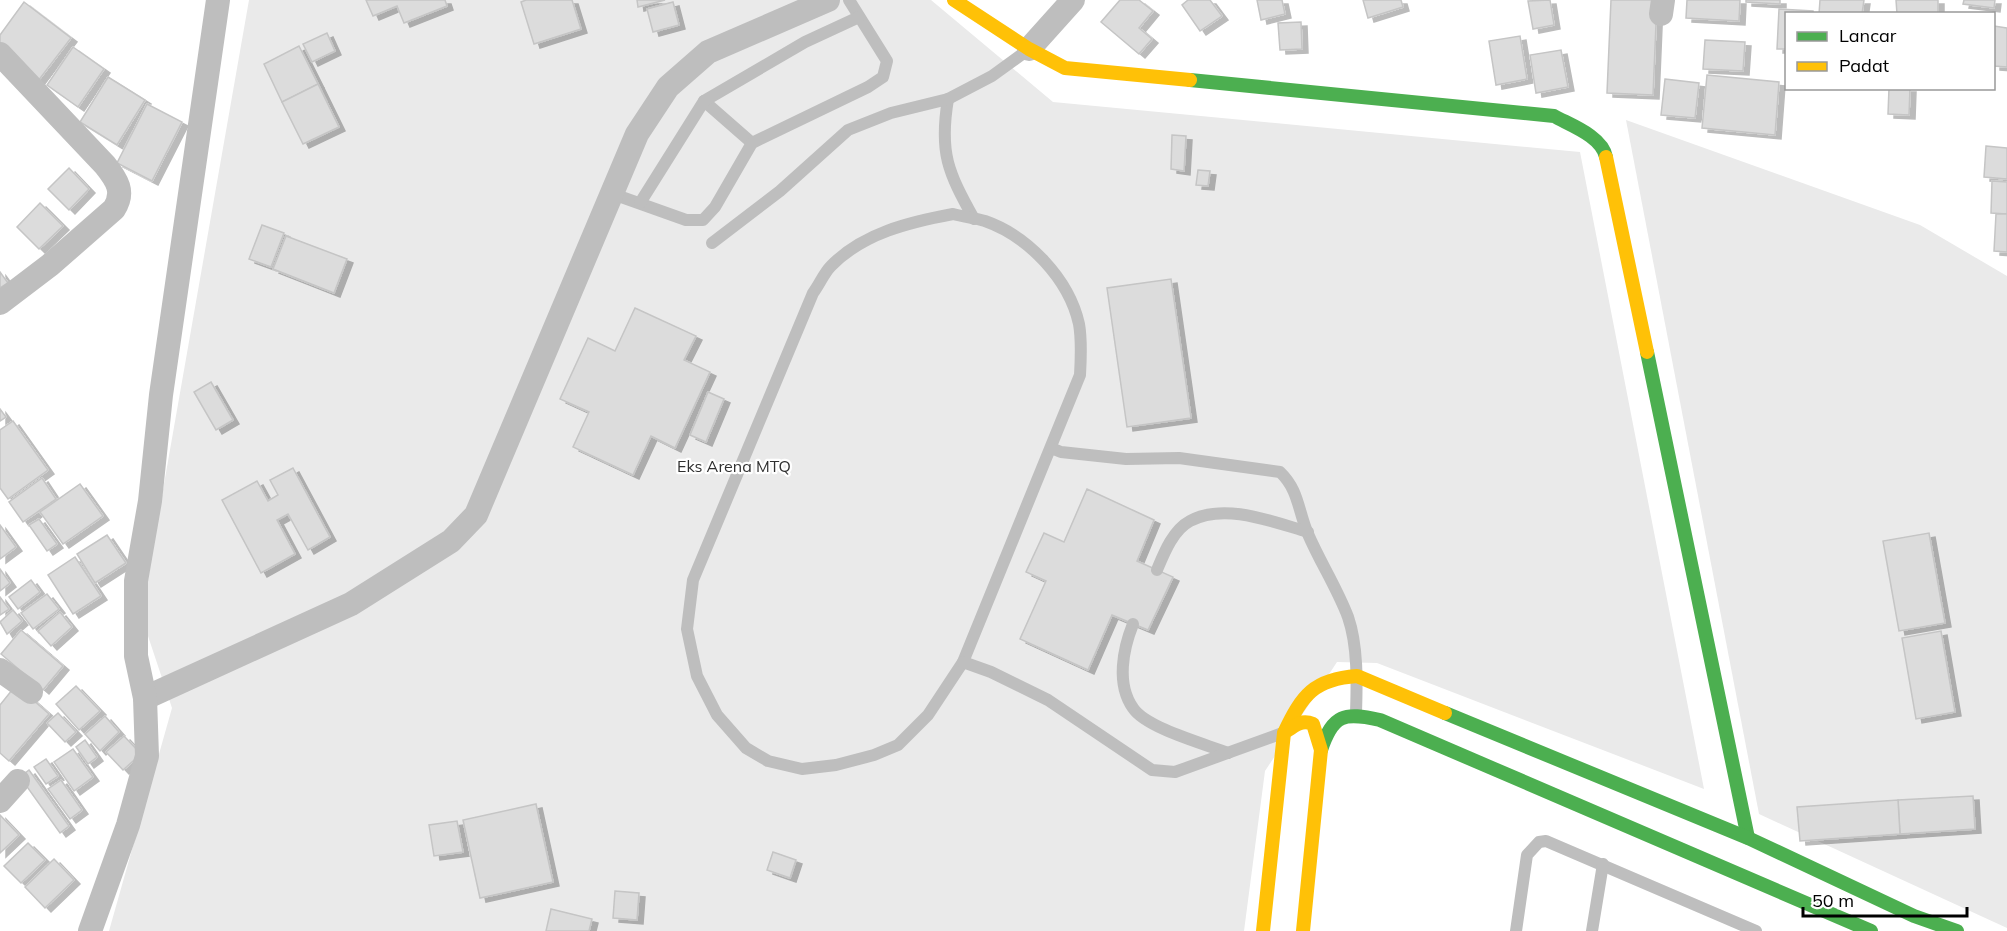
<svg xmlns="http://www.w3.org/2000/svg" width="2007" height="931" font-family="Mulish,sans-serif">
<defs>
<filter id="shadow"><feDropShadow dx="6" dy="4" stdDeviation="0" flood-color="#0004"/></filter>
</defs>
<rect width="100%" height="100%" fill="#fff"/>
<g fill="#eaeaea">
<path d="M249,0H931L1053,102L1580,152L1704,789L1377,663L1337,662L1265,771L1244,931H109L172,708L141,615Z"/>
<path d="M1626,120L1920,225L2007,276V928L1759,814Z"/>
</g>
<g fill="#dcdcdc" stroke="#c5c5c5" stroke-width="1.5" filter="url(#shadow)">
<path d="M366,0H445L447,6L404,23L397,6L373,16Z"/>
<path d="M526,0H572L581,29L534,44L521,2Z"/>
<path d="M637,0H665L638,7Z"/>
<path d="M1120,0H1139L1153,11L1139,28L1152,39L1139,54L1101,22Z"/>
<path d="M1188,0H1210L1222,16L1200,31L1182,5Z"/>
<path d="M1257,0H1282L1285,14L1261,20Z"/>
<path d="M1363,0H1401L1403,7L1368,18Z"/>
<path d="M1550,0L1554,25L1533,29L1528,1Z"/>
<path d="M1611,0H1657L1653,95L1607,93Z"/>
<path d="M1687,0H1740L1739,21L1686,18Z"/>
<path d="M1746,0H1780V4L1746,2Z"/>
<path d="M1820,0H1864L1862,14H1819Z"/>
<path d="M1896,0H1938V14H1897Z"/>
<path d="M1964,0H1995L1994,8L1963,4Z"/>
<path d="M24,2L71,38L38,81L0,52V35Z"/>
<path d="M673,2L679,25L653,32L647,9Z"/>
<path d="M1779,9L1813,11V14H1786V49H1777Z"/>
<path d="M1301,22L1302,49L1280,50L1278,23Z"/>
<path d="M1994,26L2007,28V67L1994,66Z"/>
<path d="M327,33L335,51L312,62L303,44Z"/>
<path d="M1520,36L1527,79L1496,85L1489,41Z"/>
<path d="M1705,40L1745,42L1743,71L1703,69Z"/>
<path d="M299,46L318,84L282,102L264,64Z"/>
<path d="M73,47L104,69L78,107L47,85Z"/>
<path d="M1561,50L1568,87L1536,93L1530,55Z"/>
<path d="M1707,75L1779,82L1775,135L1702,128Z"/>
<path d="M108,77L145,100L117,145L80,122Z"/>
<path d="M1665,79L1699,83L1695,118L1661,115Z"/>
<path d="M318,84L339,127L303,144L282,102Z"/>
<path d="M1889,88H1910L1909,115L1888,114Z"/>
<path d="M147,104L182,122L152,181L117,163Z"/>
<path d="M1172,135L1186,136L1184,171L1171,169Z"/>
<path d="M1986,146L2007,148V179L1984,177Z"/>
<path d="M69,168L89,189L69,210L48,189Z"/>
<path d="M1198,170L1210,171L1208,186L1196,185Z"/>
<path d="M1992,181L2007,182V214L1991,213Z"/>
<path d="M40,203L63,226L39,249L17,227Z"/>
<path d="M1996,214H2007V252L1994,251Z"/>
<path d="M262,225L284,233L271,267L249,259Z"/>
<path d="M286,236L347,259L334,293L273,269Z"/>
<path d="M0,272L8,283L0,288Z"/>
<path d="M1171,279L1191,418L1127,427L1107,288Z"/>
<path d="M635,308L696,336L684,360L710,372L675,448L651,436L633,475L573,447L589,412L560,399L588,338L615,351Z"/>
<path d="M211,382L233,420L216,430L194,392Z"/>
<path d="M708,392L724,399L706,442L690,435Z"/>
<path d="M0,409L6,417L0,421Z"/>
<path d="M13,421L48,470L8,499L0,488V430Z"/>
<path d="M293,468L330,537L308,550L288,514L277,520L295,554L261,573L222,500L257,481L268,501L278,495L270,480Z"/>
<path d="M42,478L56,499L23,522L9,502Z"/>
<path d="M80,484L103,516L63,544L40,512Z"/>
<path d="M1087,489L1154,520L1137,561L1173,577L1148,630L1112,615L1088,670L1020,639L1046,581L1026,572L1044,533L1064,542Z"/>
<path d="M39,519L57,544L47,551L29,525Z"/>
<path d="M0,525L16,547L0,559Z"/>
<path d="M1929,533L1945,623L1899,631L1883,541Z"/>
<path d="M107,535L126,563L95,583L77,554Z"/>
<path d="M75,557L101,596L73,614L48,575Z"/>
<path d="M0,569L10,583L0,591Z"/>
<path d="M31,580L40,592L18,609L9,597Z"/>
<path d="M47,594L59,609L33,629L21,613Z"/>
<path d="M0,597L9,609L0,615Z"/>
<path d="M13,610L22,621L7,634L0,622Z"/>
<path d="M60,612L72,627L51,646L38,631Z"/>
<path d="M21,630L63,666L43,690L1,654Z"/>
<path d="M1941,631L1955,712L1916,719L1902,638Z"/>
<path d="M16,685L49,714L9,761L0,753V705Z"/>
<path d="M76,686L100,711L79,730L56,704Z"/>
<path d="M58,713L76,732L65,742L47,723Z"/>
<path d="M105,716L119,732L100,751L85,734Z"/>
<path d="M124,736L141,754L123,770L106,752Z"/>
<path d="M85,740L97,757L88,764L76,747Z"/>
<path d="M73,749L93,777L74,791L54,762Z"/>
<path d="M46,759L58,776L46,784L34,767Z"/>
<path d="M29,770L69,826L60,833L20,777Z"/>
<path d="M61,780L82,810L70,819L48,789Z"/>
<path d="M1973,796L1975,829L1900,834L1898,800Z"/>
<path d="M1898,800L1900,834L1800,841L1797,807Z"/>
<path d="M536,804L553,882L480,898L463,820Z"/>
<path d="M0,815L19,835L0,853Z"/>
<path d="M457,821L463,852L434,856L429,825Z"/>
<path d="M28,843L45,860L21,883L4,866Z"/>
<path d="M773,852L796,860L790,878L767,870Z"/>
<path d="M54,859L74,880L45,908L25,887Z"/>
<path d="M615,891L639,893L637,920L613,918Z"/>
<path d="M551,909L592,919L589,931H546Z"/>
</g>
<g fill="none" stroke-linecap="round" stroke-linejoin="round">
<g stroke="#bebebe" stroke-width="12">
<path d="M948,99C939,153 948,172 974,219"/>
<path d="M704,101L752,143"/>
<path d="M613,194L686,220H703L715,207L752,143L868,87L883,77L887,61L849,0"/>
<path d="M640,203L704,101L805,42L859,17"/>
<path d="M953,214C964,217 975,218 985,221C1028,236 1069,279 1079,324C1082,341 1081,358 1080,375L963,662L928,715L898,745L874,755L836,765L802,769L768,761L746,748L717,715L697,676L687,629L693,580L813,293C819,285 824,273 831,266C863,233 910,222 953,214Z"/>
<path d="M712,243L780,191L848,130L891,113L948,99L992,76L1028,50"/>
<path d="M1051,448L1061,452L1126,459L1179,458L1280,472C1299,490 1298,511 1308,534C1320,562 1337,588 1348,617C1358,646 1357,683 1356,713"/>
<path d="M1157,570C1164,553 1173,530 1190,521C1225,502 1273,522 1308,532"/>
<path d="M1133,624C1123,649 1116,684 1133,708C1146,728 1205,744 1228,753"/>
<path d="M963,662L991,672L1048,700L1152,770L1175,772L1280,734"/>
<path d="M1516,931L1527,855L1539,842L1546,841L1756,931"/>
<path d="M1592,931L1603,864"/>
</g>
<g stroke="#bebebe" stroke-width="24">
<path d="M1661,14L1663,0"/>
<path d="M1029,49L1073,0"/>
<path d="M0,54L105,165C117,180 125,192 114,209L50,265L0,303"/>
<path d="M0,670L31,692"/>
<path d="M145,698L351,604L451,541L476,515L637,134L668,87L708,52L828,0"/>
<path d="M0,801L18,781"/>
<path d="M90,931L128,825L147,756L145,698L136,656V581L150,501L161,395L218,0"/>
</g>
<g stroke="#4caf50" stroke-width="14">
<path d="M1190,80L1554,116C1570,125 1602,136 1606,157"/>
<path d="M1647,352L1748,838"/>
<path d="M1445,713L1748,838L1914,916L1957,931"/>
<path d="M1321,750C1333,714 1344,712 1380,720L1871,931"/>
</g>
<g stroke="#ffc107" stroke-width="14">
<path d="M954,0L1029,49L1065,68L1190,80"/>
<path d="M1606,157L1647,352"/>
<path d="M1284,733C1302,695 1314,679 1357,676L1445,713"/>
<path d="M1263,931L1284,733C1294,726 1301,719 1313,724L1321,750L1303,931"/>
</g>
</g>
<g text-anchor="middle" stroke-width="4.5" stroke-linejoin="round" paint-order="stroke">
<g font-size="16" fill="#2f2f2f" stroke="#fff">
<text x="734" y="472">Eks Arena MTQ</text>
</g>
</g>
<rect x="1785" y="12" width="210" height="78" fill="#ffffff" stroke="#999999" stroke-width="1.5"/>
<rect x="1797" y="32" width="30" height="9" fill="#4caf50" stroke="#999999" stroke-width="1.5"/>
<text x="1839" y="42" font-size="18" fill="#000000">Lancar</text>
<rect x="1797" y="62" width="30" height="9" fill="#ffc107" stroke="#999999" stroke-width="1.5"/>
<text x="1839" y="72" font-size="18" fill="#000000">Padat</text>
<path d="M1803 907v9h164v-9" fill="none" stroke="#000000" stroke-width="3"/>
<text x="1812" y="907" font-size="18" fill="#000000" stroke="#ffffff" stroke-width="4.5" paint-order="stroke">50 m</text>
</svg>
